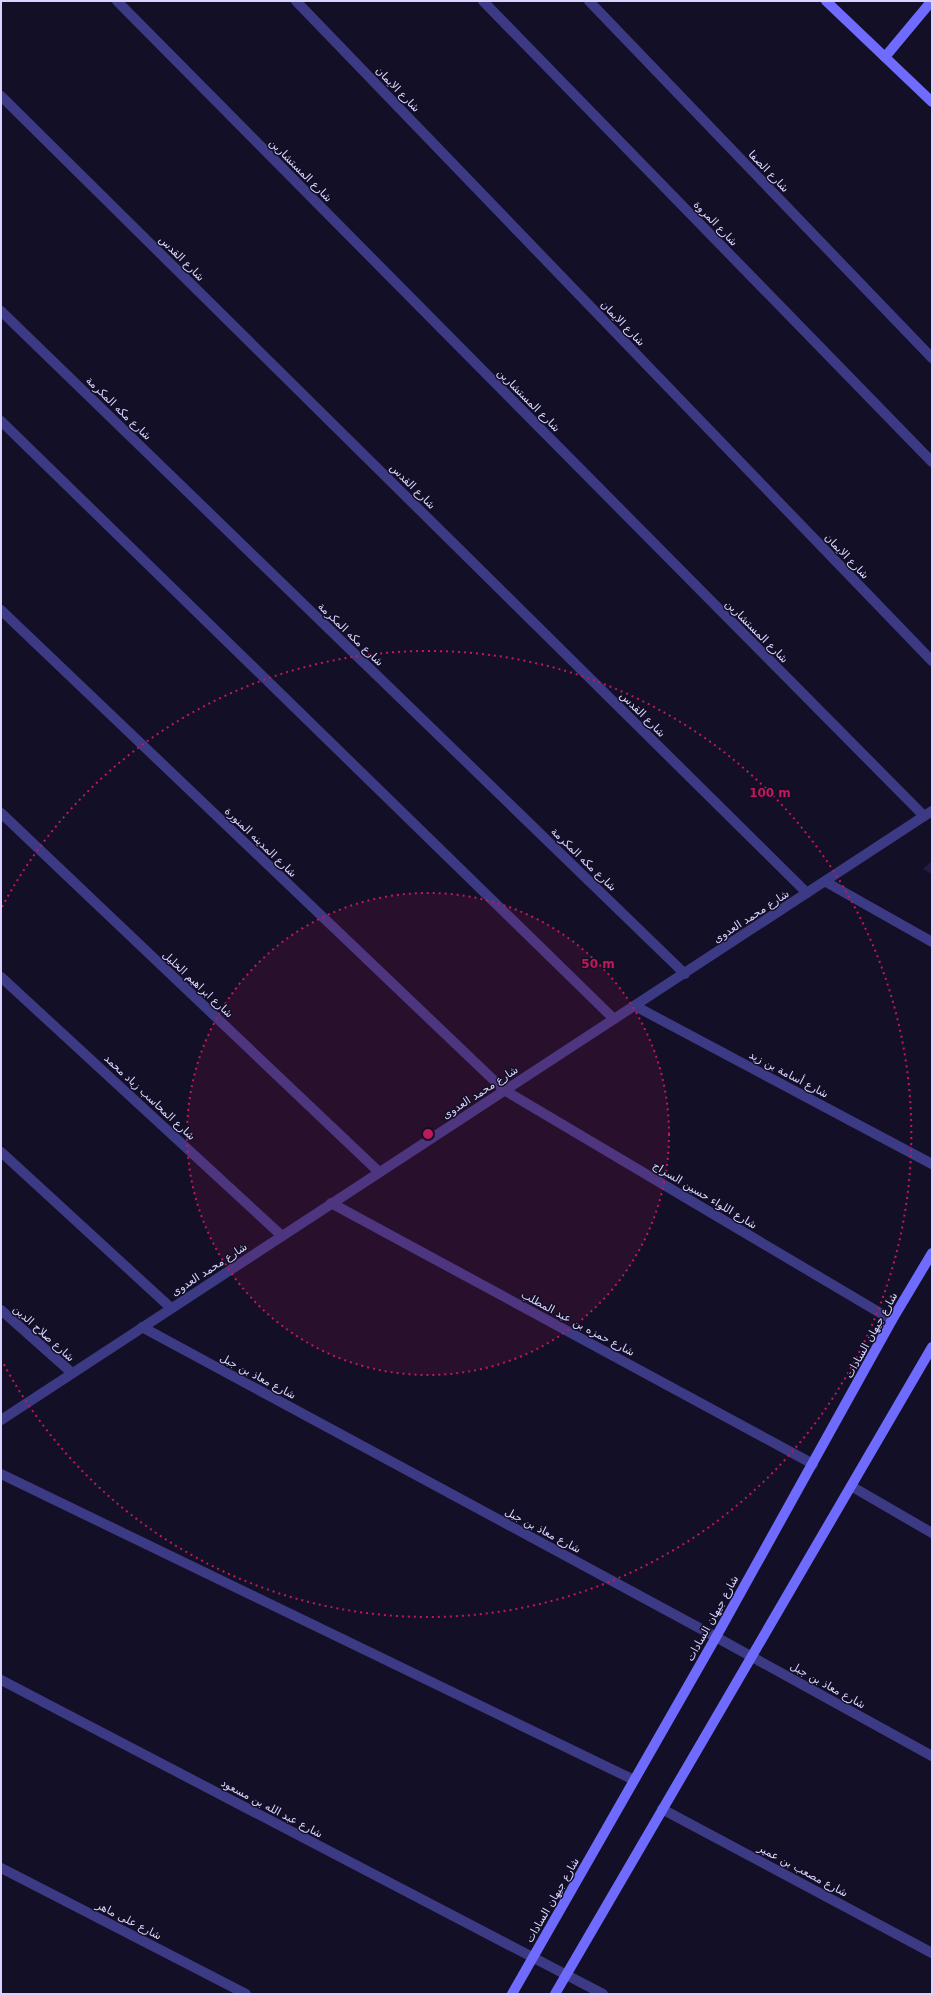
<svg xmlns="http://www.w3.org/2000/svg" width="933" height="1995" font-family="'DejaVu Sans','Noto Naskh Arabic',sans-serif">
<rect width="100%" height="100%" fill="#130f26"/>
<path fill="#241b47" d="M932,861V874L923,869Z"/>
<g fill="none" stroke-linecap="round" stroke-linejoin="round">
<g stroke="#3d3a85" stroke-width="10">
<path d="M117,1L924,816"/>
<path d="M296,1L932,661"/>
<path d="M483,1L932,462"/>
<path d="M589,1L932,358"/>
<path d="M1,96L807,893"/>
<path d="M1,311L685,974"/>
<path d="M1,421L614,1019"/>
<path d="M1,610L504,1090L892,1320"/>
<path d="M1,813L379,1172"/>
<path d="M826,882L932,942"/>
<path d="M1,977L282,1236"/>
<path d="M635,1006L932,1164"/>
<path d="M1,1152L171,1308"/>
<path d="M331,1203L813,1464"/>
<path d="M1,1310L72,1373"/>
<path d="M142,1327L716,1637L932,1756"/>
<path d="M1,1420L932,811"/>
<path d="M1,1474L634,1780"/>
<path d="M851,1486L932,1533"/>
<path d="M1,1680L603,1994"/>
<path d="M662,1809L932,1953"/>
<path d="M1,1868L246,1994"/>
</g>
<g stroke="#6f6bff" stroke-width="10">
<path d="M826,1L932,102"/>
<path d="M885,57L930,3"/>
<path d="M512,1994L716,1637L892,1320L932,1253"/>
<path d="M555,1994L932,1347"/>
</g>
</g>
<circle cx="428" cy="1134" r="241" fill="#c2185b" fill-opacity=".12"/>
<g fill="none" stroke="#c2185b" stroke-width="2" stroke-dasharray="2 4">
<circle cx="428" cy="1134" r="241"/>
<path d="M2 907A483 483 0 1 1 2 1361"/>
</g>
<g text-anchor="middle" stroke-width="3" stroke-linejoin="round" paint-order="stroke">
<g font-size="11" fill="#d9d4ff" stroke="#130f26">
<text transform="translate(398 89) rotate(46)" y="4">شارع الايمان</text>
<text transform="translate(301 170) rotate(45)" y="4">شارع المستشارين</text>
<text transform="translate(769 171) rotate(46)" y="4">شارع الصفا</text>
<text transform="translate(716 223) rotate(46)" y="4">شارع المروة</text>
<text transform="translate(182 258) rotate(45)" y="4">شارع القدس</text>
<text transform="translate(623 323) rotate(46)" y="4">شارع الايمان</text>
<text transform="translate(529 400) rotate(45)" y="4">شارع المستشارين</text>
<text transform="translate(119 408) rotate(44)" y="4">شارع مكه المكرمة</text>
<text transform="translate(413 486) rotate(45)" y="4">شارع القدس</text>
<text transform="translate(847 556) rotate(46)" y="4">شارع الايمان</text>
<text transform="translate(757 631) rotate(45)" y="4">شارع المستشارين</text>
<text transform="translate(351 634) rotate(44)" y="4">شارع مكه المكرمة</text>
<text transform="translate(643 714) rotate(45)" y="4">شارع القدس</text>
<text transform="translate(261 842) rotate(44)" y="4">شارع المدينه المنورة</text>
<text transform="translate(584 859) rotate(44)" y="4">شارع مكه المكرمة</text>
<text transform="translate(751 916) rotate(-33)" y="4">شارع محمد العدوى</text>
<text transform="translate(198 984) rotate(43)" y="4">شارع ابراهيم الخليل</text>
<text transform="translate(789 1074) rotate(28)" y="4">شارع أسامة بن زيد</text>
<text transform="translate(480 1092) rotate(-33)" y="4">شارع محمد العدوى</text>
<text transform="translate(150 1097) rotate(43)" y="4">شارع المحاسب زياد محمد</text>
<text transform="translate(705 1195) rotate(31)" y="4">شارع اللواء حسين السراج</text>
<text transform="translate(209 1269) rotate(-33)" y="4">شارع محمد العدوى</text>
<text transform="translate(578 1323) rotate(28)" y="4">شارع حمزه بن عبد المطلب</text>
<text transform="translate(44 1333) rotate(42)" y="4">شارع صلاح الدين</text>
<text transform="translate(871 1335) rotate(-61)" y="4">شارع جيهان السادات</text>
<text transform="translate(258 1376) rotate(28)" y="4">شارع معاذ بن جبل</text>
<text transform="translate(543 1530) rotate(28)" y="4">شارع معاذ بن جبل</text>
<text transform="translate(712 1618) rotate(-61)" y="4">شارع جيهان السادات</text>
<text transform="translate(828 1685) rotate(29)" y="4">شارع معاذ بن جبل</text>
<text transform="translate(272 1808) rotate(28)" y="4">شارع عبد الله بن مسعود</text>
<text transform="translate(803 1870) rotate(28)" y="4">شارع مصعب بن عمير</text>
<text transform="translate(552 1900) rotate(-60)" y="4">شارع جيهان السادات</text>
<text transform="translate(129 1920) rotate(27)" y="4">شارع على ماهر</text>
</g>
</g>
<circle cx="428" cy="1134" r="6" fill="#c2185b" stroke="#130f26" stroke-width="2"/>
<g font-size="12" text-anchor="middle" font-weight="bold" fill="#c2185b" stroke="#130f26" stroke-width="3" stroke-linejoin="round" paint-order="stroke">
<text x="770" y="797">100 m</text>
<text x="598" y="968">50 m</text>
</g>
<rect width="933" height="1995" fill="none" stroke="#d9d4ff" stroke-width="4"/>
</svg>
